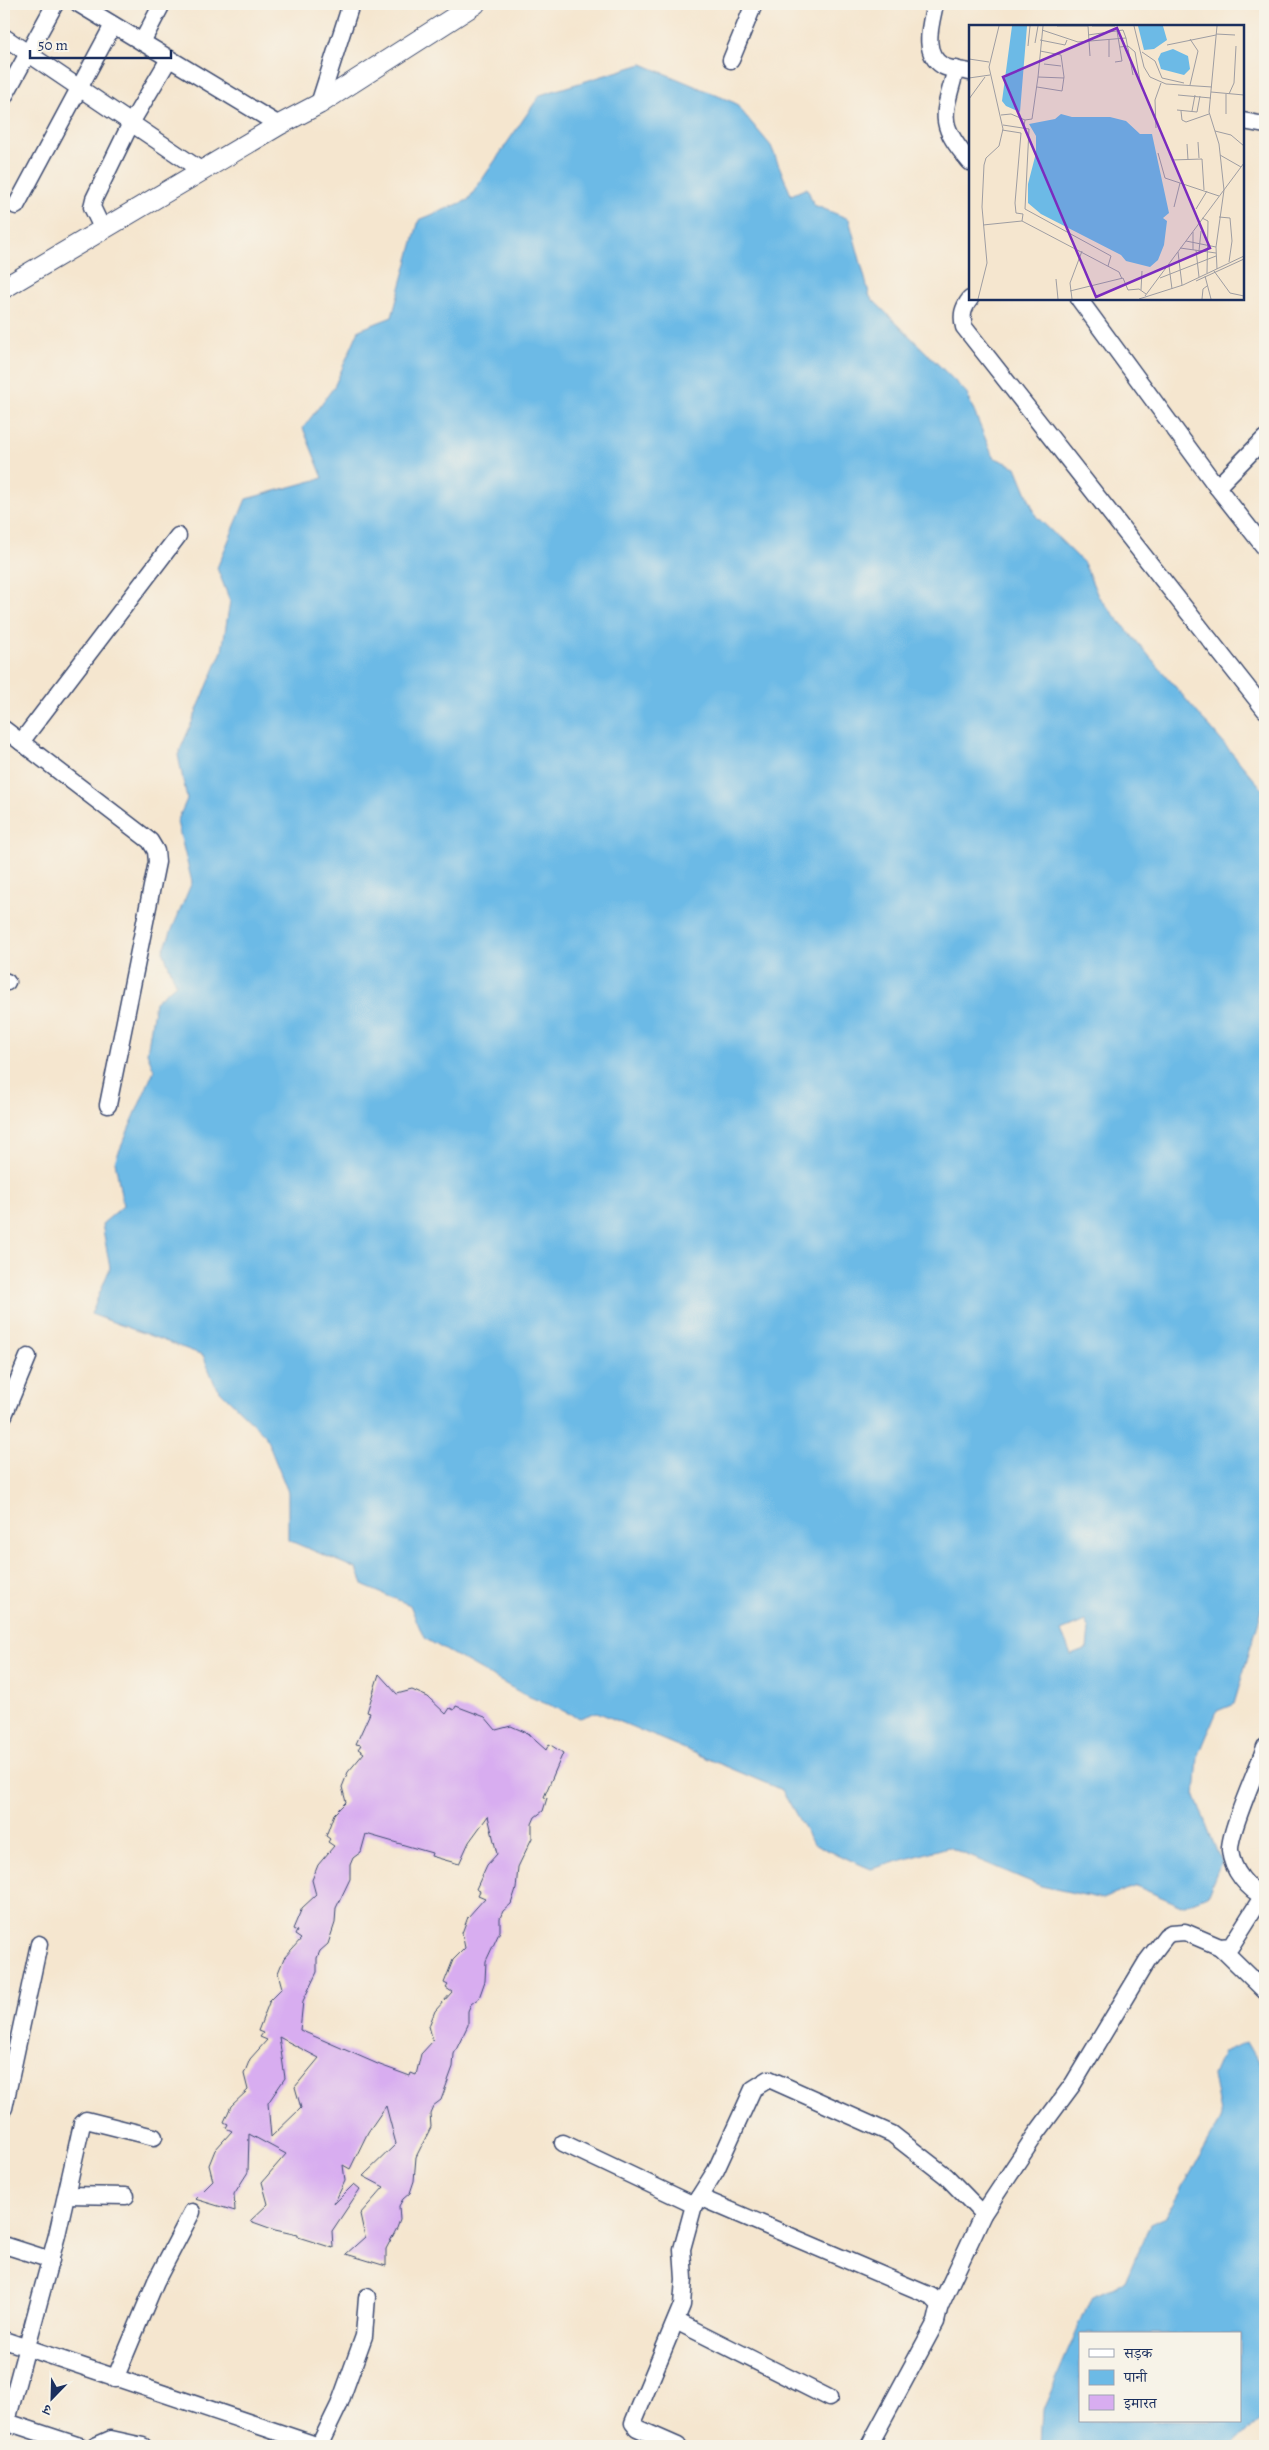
<svg xmlns="http://www.w3.org/2000/svg" width="1269" height="2450" font-family="Alegreya,'Noto Serif Devanagari',serif">
<rect width="100%" height="100%" fill="#f7f3e8"/>
<filter id="ink" filterUnits="userSpaceOnUse"><feTurbulence type="fractalNoise" baseFrequency=".02" numOctaves="2"/><feDisplacementMap in="SourceGraphic" scale="10" xChannelSelector="R" yChannelSelector="G"/><feConvolveMatrix kernelMatrix="1 2 1 2 8 2 1 2 1" color-interpolation-filters="sRGB"/></filter>
<filter id="wash" filterUnits="userSpaceOnUse"><feTurbulence type="fractalNoise" baseFrequency=".0096" numOctaves="4" result="noise"/><feDisplacementMap in="SourceGraphic" scale="20" xChannelSelector="R" yChannelSelector="G"/><feGaussianBlur stdDeviation="1.12" result="paint"/><feColorMatrix in="noise" values="0 0 0 0 0 0 0 0 0 0 0 0 0 0 0 0 0 1.4 0 .05"/><feComposite in="paint" operator="in"/></filter>
<g filter="url(#wash)">
<rect width="100%" height="100%" fill="#f5e6cf"/>
<g fill="#6cbae6" stroke="#4474a2" fill-rule="evenodd">
<path d="M642,64L735,103L771,146L791,195L807,188L814,205L849,219L870,297L966,392L993,457L1016,467L1036,516L1084,563L1098,596L1265,792V1599L1234,1704L1217,1711L1198,1757L1195,1796L1221,1862L1207,1896L1182,1906L1136,1886L1103,1899L1041,1886L948,1847L871,1869L813,1844L782,1790L597,1712L580,1718L523,1694L424,1638L410,1605L364,1586L357,1569L288,1540V1492L265,1435L216,1387L203,1355L91,1314L110,1268L102,1224L123,1206L115,1161L154,1070L147,1053L155,1002L176,984L163,951L192,882L177,822L187,799L178,755L222,651L230,601L217,568L246,499L323,478L303,428L334,387L359,330L392,317L419,220L468,200L540,95ZM1085,1621L1089,1629L1087,1649L1071,1655L1061,1631Z"/>
<path d="M1247,2042L1265,2073V2414L1231,2446H1041L1043,2409L1092,2295L1125,2282L1150,2224L1166,2217L1221,2119L1213,2075L1223,2052ZM1080,2334H1240V2421H1080Z"/>
</g>
<g id="blocks">
<path fill="#d8adf0" fill-rule="evenodd" d="M379,1674L397,1694L412,1690L428,1697L446,1714L450,1708L454,1710L456,1706L485,1717L496,1730L511,1726L527,1733L546,1750L549,1744L563,1753L544,1797L547,1798L543,1811L535,1817L532,1824V1838L518,1867L516,1889L511,1904L503,1911L500,1918V1931L486,1961L485,1981L479,1998L471,2004L468,2011V2025L454,2054L453,2067L441,2100L433,2106L430,2113L431,2127L416,2157L414,2181L410,2193L403,2199L399,2206L400,2220L397,2228L386,2249V2266L346,2254L365,2237L360,2214L384,2187L363,2176L396,2144L386,2106L368,2132L350,2169L343,2165L345,2181L334,2204L354,2184L360,2189L332,2231L333,2248L298,2237V2235L275,2230L250,2221L268,2204L262,2182L286,2154L249,2134L248,2172L234,2194L235,2211L195,2199L213,2181L209,2165L215,2150L232,2131L226,2128L228,2124L224,2122L231,2106L248,2090L244,2074L250,2059L267,2040L260,2037L263,2033L258,2031L270,2000L282,1988L278,1973L284,1958L301,1939L295,1935L297,1931L293,1929L302,1908L316,1895L312,1880L318,1865L334,1846L328,1842L330,1839L326,1836L334,1814L346,1802L342,1787L348,1772L364,1753L358,1749L361,1745L356,1744L370,1713L367,1712ZM488,1816L497,1854L487,1865L476,1889L480,1891L478,1895L485,1898L468,1917L462,1933L465,1948L453,1960L444,1983L448,1985L446,1988L452,1992L435,2011L429,2026L433,2041L421,2054L416,2075L411,2073L410,2076L380,2065L300,2030L303,2001L317,1972V1958L320,1951L328,1944L335,1923L336,1908L350,1879V1865L353,1858L361,1852L366,1834L432,1853L431,1856L459,1864L469,1842ZM279,2037L319,2058L295,2087L301,2108L271,2137L268,2103L285,2078Z"/>
</g>
</g>
<g filter="url(#ink)">
<use href="#blocks" fill-opacity="0" stroke="#3c4a6f" stroke-width="1"/>
<g fill="none" stroke-linecap="round" stroke-linejoin="round">
<defs>
<g id="minor">
<path d="M79,4L279,125"/>
<path d="M935,4C931,24 921,53 943,66C950,70 962,70 970,72"/>
<path d="M4,37L202,171"/>
<path d="M142,42L162,4"/>
<path d="M731,60L754,4"/>
<path d="M956,69C943,117 937,123 970,162"/>
<path d="M4,97L55,4"/>
<path d="M319,104L351,4"/>
<path d="M1243,121L1265,125"/>
<path d="M16,206L113,25"/>
<path d="M103,230L92,207L94,199L131,123L169,59"/>
<path d="M970,299C963,308 961,315 964,327L1265,710"/>
<path d="M1079,299L1217,487L1265,548"/>
<path d="M1217,487L1265,438"/>
<path d="M4,729L150,841L156,851L157,862L108,1105"/>
<path d="M21,742L178,536"/>
<path d="M4,981L7,982"/>
<path d="M4,1415L28,1357"/>
<path d="M1265,1747C1258,1769 1229,1831 1230,1850C1232,1871 1248,1889 1265,1898"/>
<path d="M1220,1947L1265,1991"/>
<path d="M4,2108L39,1944"/>
<path d="M563,2143L694,2205"/>
<path d="M67,2195L126,2196"/>
<path d="M699,2197L931,2296L940,2305L936,2322L869,2446"/>
<path d="M4,2245L51,2260"/>
<path d="M940,2306L983,2214L1036,2134L1073,2084L1147,1961L1166,1936L1171,1933L1185,1932L1220,1947L1231,1946L1262,1897"/>
<path d="M676,2321L829,2398"/>
<path d="M4,2340L319,2446"/>
<path d="M115,2379L156,2281L192,2212"/>
<path d="M4,2421L80,2446"/>
<path d="M7,2421L57,2235L82,2124L86,2120L154,2137"/>
<path d="M95,2446L111,2439L143,2446"/>
<path d="M319,2446L339,2405L364,2336L367,2297"/>
<path d="M678,2446L637,2428L633,2423L682,2305L684,2279L682,2249L694,2205L716,2170L753,2089L769,2079L892,2134L946,2176L983,2214"/>
</g>
<path id="tertiary" d="M4,288L279,125L319,104L475,4"/>
</defs>
<use href="#minor" stroke="#3c4a6f" stroke-width="19"/>
<use href="#tertiary" stroke="#3c4a6f" stroke-width="22"/>
<use href="#minor" stroke="#fff" stroke-width="16"/>
<use href="#tertiary" stroke="#fff" stroke-width="20"/>
</g>
</g>
<g transform="translate(969 25)">
<rect width="275" height="275" fill="#f5e6cf"/>
<path d="M43,1H58L51,87L37,81L33,76ZM169,1H194L198,15L185,24L175,25ZM204,24L219,31L221,44L215,50L192,44L189,34L192,28ZM92,89L103,92H141L157,96L171,109H183L200,188L194,193L198,196L195,220L189,235L181,242L157,236L152,230L72,189L59,178V159L67,128V111L60,99L86,94Z" fill="#6cbae6"/>
<path fill="none" stroke="#9e9da2" stroke-width="1" d="M74,1L69,52L95,53M88,1H119M119,1L121,31M123,1H146M165,1L175,42L181,52L197,59L243,62M73,5L109,17L157,13L164,50M247,9L266,10M119,10L154,5L157,13M221,14L229,26L221,60M71,15L96,20L98,15M66,18L69,1M198,20L247,10M59,21L61,1M151,22L159,21L166,27L171,56M173,27L186,36L193,53L215,58M140,32V14M0,34L20,37M146,37L153,36L148,6M75,39L92,41M0,53L21,50M68,62L93,66L95,52L92,30L71,26M242,67L275,70M260,69L265,58L267,21M209,70L242,73M0,74L16,52M208,85L228,87L231,71M212,86L213,95L217,97L240,89M223,86L226,70M257,89V69M32,90L42,89L56,95M34,100L60,104L56,184L142,231L139,241M55,101L56,95L63,94L69,52M187,103L186,75L192,58M33,105L52,108L46,178L47,188L54,189L53,196L150,247L153,254M246,106L262,110L275,121M229,117L230,133M218,119L219,135M189,128L196,153L250,171M251,130L272,142M203,135L233,134L235,165M205,182L211,158M227,184L238,166M250,192L261,193L263,216L260,237M233,193L239,196L238,248M14,200L53,196M224,207V225M217,216L247,222M211,223L247,228M227,225L230,252M230,226L232,206M209,227L213,260M200,241L203,264M248,244L247,222L255,165L250,119L240,87L248,1M245,246L261,268L275,271M236,251L242,274M191,253L247,231M87,254L89,274M227,256L275,234M172,265L173,246M101,266L154,253L159,265L170,264L177,269M176,271L275,138M9,274L18,238L13,182L15,140L17,133L30,121L34,104L20,42L30,1M103,274L101,258L113,226M170,274L214,260L275,231M233,274L234,264L238,261"/>
<path fill="#7b2cbf" fill-opacity="0.15" stroke="#7b2cbf" stroke-width="2.5" d="M148,3L241,223L127,272L34,52Z"/>
<rect width="275" height="275" fill="none" stroke="#1b2f5e" stroke-width="2.5"/>
</g>
<rect width="1269" height="2450" fill="none" stroke="#f7f3e8" stroke-width="20"/>
<rect x="1079" y="2332" width="162" height="90" fill="#f7f3e8" stroke="#9fa5b1"/>
<rect x="1089" y="2349" width="25" height="8" fill="#ffffff" stroke="#9fa5b1"/>
<text x="1124" y="2358" font-size="15" fill="#1b2f5e">सड़क</text>
<rect x="1089" y="2370" width="25" height="15" fill="#6cbae6" stroke="#9fa5b1"/>
<text x="1124" y="2382" font-size="15" fill="#1b2f5e">पानी</text>
<rect x="1089" y="2395" width="25" height="15" fill="#d8adf0" stroke="#9fa5b1"/>
<text x="1124" y="2408" font-size="15" fill="#1b2f5e">इमारत</text>
<g transform="translate(52 2398) rotate(203)" stroke="#f7f3e8" stroke-width="4" paint-order="stroke">
<path d="M0-4L9 19L0 12L-9 19Z" fill="#1b2f5e"/>
<text y="-8" font-size="14" font-weight="bold" text-anchor="middle" fill="#1b2f5e">उ</text>
</g>
<path d="M30 50v8h141v-8" fill="none" stroke="#1b2f5e" stroke-width="2.5"/>
<text x="38" y="50" font-size="15" fill="#1b2f5e" stroke="#f7f3e8" stroke-width="4" paint-order="stroke">50 m</text>
</svg>
